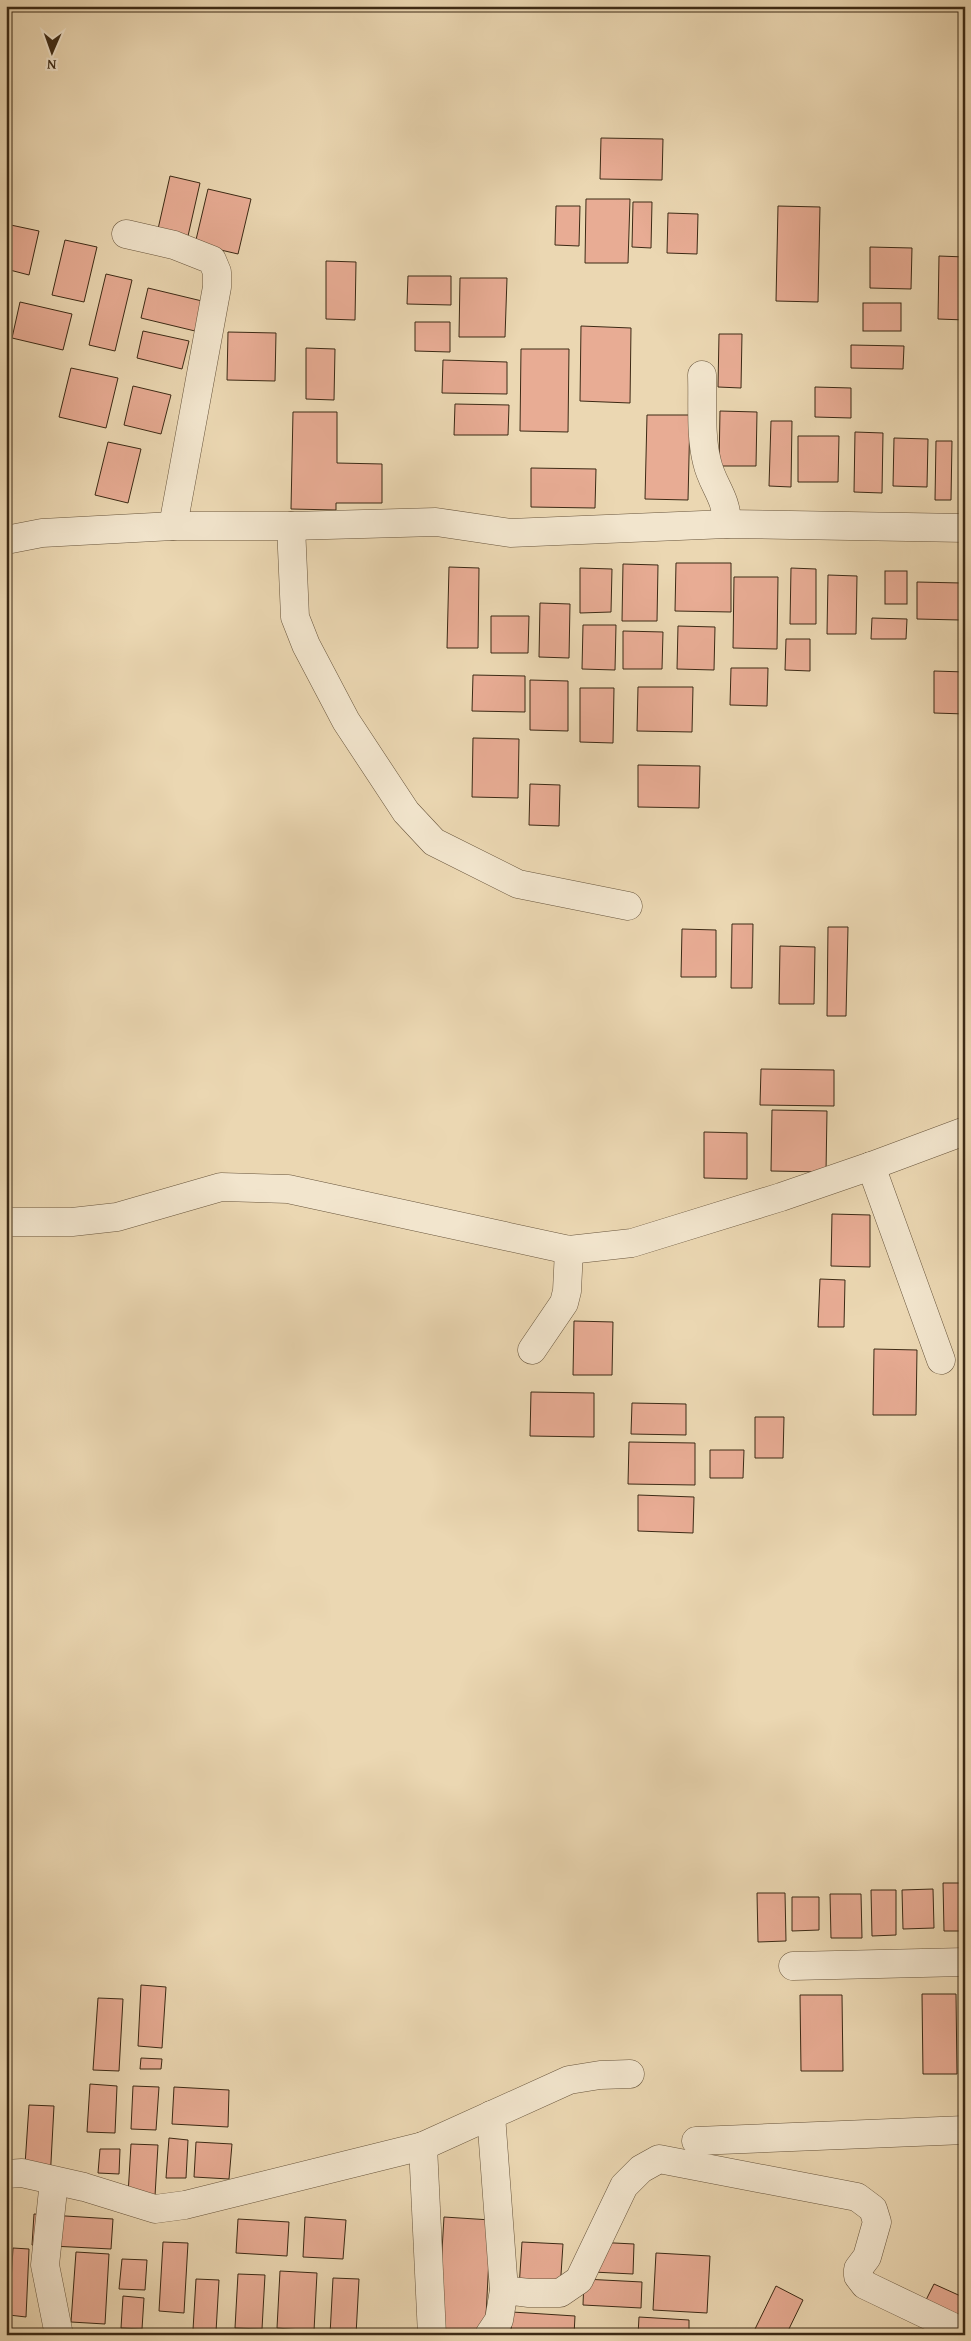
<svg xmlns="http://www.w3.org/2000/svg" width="971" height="2341" font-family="'Gentium Book Plus',serif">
<rect width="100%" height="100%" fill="#ebd7b2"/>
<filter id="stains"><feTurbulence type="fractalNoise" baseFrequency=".004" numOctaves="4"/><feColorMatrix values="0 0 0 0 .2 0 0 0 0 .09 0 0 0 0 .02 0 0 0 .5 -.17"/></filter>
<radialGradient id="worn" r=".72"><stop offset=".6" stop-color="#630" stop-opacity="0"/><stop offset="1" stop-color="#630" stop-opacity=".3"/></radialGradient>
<g fill="#e8ac94" stroke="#3c2a15">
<path d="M601,138L663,139L662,180L600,179Z"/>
<path d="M170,176L200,183L188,236L158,229Z"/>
<path d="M208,189L251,199L238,254L195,244Z"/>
<path d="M586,199H630L628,263H585Z"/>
<path d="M633,202H652L651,248L632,247Z"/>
<path d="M556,206H580L579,246L555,245Z"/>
<path d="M778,206L820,207L818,302L776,301Z"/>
<path d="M668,213L698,214L697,254L667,253Z"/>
<path d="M6,224L39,231L29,275L6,269Z"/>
<path d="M65,240L97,247L84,302L52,295Z"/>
<path d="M870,247L912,248L911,289L870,288Z"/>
<path d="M939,256L965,257V320L938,319Z"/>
<path d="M326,261L356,262L355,320L326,319Z"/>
<path d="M106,274L132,280L115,351L89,345Z"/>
<path d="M408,276H451V305L407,304Z"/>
<path d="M460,278H507L505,337H459Z"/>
<path d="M148,288L202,301L195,331L141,318Z"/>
<path d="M20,302L72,314L63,350L12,338Z"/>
<rect x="863" y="303" width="38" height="28"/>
<path d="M415,322H450V352L415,351Z"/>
<path d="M581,326L631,328L630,403L580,401Z"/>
<path d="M143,331L189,341L182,369L137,358Z"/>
<path d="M228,332L276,333L275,381L227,380Z"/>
<path d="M719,334H742L741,388L718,387Z"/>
<path d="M851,345L904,346L903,369L851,368Z"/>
<path d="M306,348L335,349L334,400L306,399Z"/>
<path d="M521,349H569L568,432L520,431Z"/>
<path d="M443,360L507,362V394L442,393Z"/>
<path d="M71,368L118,378L106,428L59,417Z"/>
<path d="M133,386L171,395L161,434L124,425Z"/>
<path d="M815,387L851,388V418L815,417Z"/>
<path d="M455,404L509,405L508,435H454Z"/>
<path d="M720,411L757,412L756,466H719Z"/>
<path d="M293,412H337V463L382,464V503H336V510L291,509Z"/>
<path d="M647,415H690L688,500L645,499Z"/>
<path d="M771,421H792L791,487L769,486Z"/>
<path d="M855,432L883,433L882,493L854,492Z"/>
<path d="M798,436H839L838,482H798Z"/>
<path d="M894,438L928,439L927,487L893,486Z"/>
<path d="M936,441H952L951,500H935Z"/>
<path d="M108,442L141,449L128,503L95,495Z"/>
<path d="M531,468L596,469L595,508L531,507Z"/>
<path d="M676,563H731V612L675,611Z"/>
<path d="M623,564L658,565L657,621H622Z"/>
<path d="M449,567L479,568L478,648H447Z"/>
<path d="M580,568L612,569L611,612L580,613Z"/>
<path d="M791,568L816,569V624H790Z"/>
<rect x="885" y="571" width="22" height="33"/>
<path d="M828,575L857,576L856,634H827Z"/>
<path d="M734,577H778L777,649L733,648Z"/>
<path d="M917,582L961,583L960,620L917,619Z"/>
<path d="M540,603L570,604L569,658L539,657Z"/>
<path d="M491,616H529L528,653H491Z"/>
<path d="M872,618L907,619L906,639H871Z"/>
<path d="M583,625H616L615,670L582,669Z"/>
<path d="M678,626L715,627L714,670L677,669Z"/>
<path d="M623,631L663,632L662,669H623Z"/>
<path d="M786,639H810V671L785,670Z"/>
<path d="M731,668H768L767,706L730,705Z"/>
<path d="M934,671L965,672V714L934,713Z"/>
<path d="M473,675L525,676V712L472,711Z"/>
<path d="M530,680L568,681V731L530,730Z"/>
<path d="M638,687H693L692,732L637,731Z"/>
<path d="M580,688H614L613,743L580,742Z"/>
<path d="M473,738L519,739L518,798L472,797Z"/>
<path d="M638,765L700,766L699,808L638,807Z"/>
<path d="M530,784L560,785L559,826L529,825Z"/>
<path d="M732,924H753L752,988H731Z"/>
<path d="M828,927H848L846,1016H827Z"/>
<path d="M682,929L716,930V977H681Z"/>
<path d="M780,946L815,947L814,1004H779Z"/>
<path d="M761,1069L834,1070V1106L760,1105Z"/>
<path d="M772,1110L827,1111L826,1172L771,1171Z"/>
<path d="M704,1132L747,1133V1179L704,1178Z"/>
<path d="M832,1214L870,1215V1267L831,1266Z"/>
<path d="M820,1279L845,1280L844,1327H818Z"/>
<path d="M574,1321L613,1322L612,1375H573Z"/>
<path d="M874,1349L917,1350L916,1415H873Z"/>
<path d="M531,1392L594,1393V1437L530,1436Z"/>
<path d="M632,1403L686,1404V1435L631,1434Z"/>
<path d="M755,1417H784L783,1458H755Z"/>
<path d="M629,1442L695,1443V1485L628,1484Z"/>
<path d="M710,1450H744L743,1478H710Z"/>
<path d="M638,1495L694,1497L693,1533L638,1531Z"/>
<path d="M943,1883H963L964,1931H944Z"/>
<path d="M933,1889L934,1928L903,1929L902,1890Z"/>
<path d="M871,1890H896V1935L872,1936Z"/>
<path d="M757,1893H785L786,1941L758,1942Z"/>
<path d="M830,1894H861L862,1938H831Z"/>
<path d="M792,1897H819V1930L792,1931Z"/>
<path d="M141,1985L166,1987L162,2048L138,2046Z"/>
<path d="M922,1994H956L957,2074H923Z"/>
<path d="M800,1995H842L843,2071H801Z"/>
<path d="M98,1998L123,1999L119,2071L93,2070Z"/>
<path d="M141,2058L162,2059L161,2069H140Z"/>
<path d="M90,2084L117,2086L115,2133L87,2132Z"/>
<path d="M133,2086L159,2087L156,2130L131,2129Z"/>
<path d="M174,2087L229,2090L228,2127L172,2124Z"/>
<path d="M29,2105L54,2106L50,2181L24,2180Z"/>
<path d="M169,2138L188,2140L186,2178H166Z"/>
<path d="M196,2142L232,2144L229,2179L194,2177Z"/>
<path d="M131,2144L158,2145L155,2196L128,2195Z"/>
<path d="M100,2149H120L119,2174L98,2173Z"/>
<path d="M34,2214L113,2219L111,2249L32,2245Z"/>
<path d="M305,2217L346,2220L343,2259L303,2257Z"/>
<path d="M444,2217L491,2220L485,2335L437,2334Z"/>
<path d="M238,2219L289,2222L287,2256L236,2253Z"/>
<path d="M163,2242L188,2243L184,2313L159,2311Z"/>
<path d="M522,2242L563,2244L560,2290L519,2288Z"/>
<path d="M595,2242L634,2244L633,2274L593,2272Z"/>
<path d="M13,2248L29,2249L26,2317L9,2315Z"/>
<path d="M76,2252L109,2254L105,2324L71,2322Z"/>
<path d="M656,2253L710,2256L707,2313L653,2310Z"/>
<path d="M122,2259L147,2260L145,2290L119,2289Z"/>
<path d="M280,2271L317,2273L314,2331L277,2328Z"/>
<path d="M238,2274L265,2275L262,2329L235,2328Z"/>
<path d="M333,2278L359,2279L356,2335H330Z"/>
<path d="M196,2279L219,2280L216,2332L193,2330Z"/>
<path d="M584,2279L642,2282L641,2308L583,2305Z"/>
<path d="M934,2284L965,2298V2334L920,2312Z"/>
<path d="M776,2286L803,2300L786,2335H767L755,2329Z"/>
<path d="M123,2296L144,2298L142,2329L121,2328Z"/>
<path d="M512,2312L575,2316L574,2335H511Z"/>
<path d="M639,2317L689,2320V2335H638Z"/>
</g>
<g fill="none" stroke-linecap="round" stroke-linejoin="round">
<defs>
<g id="minor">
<path d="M126,234L174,245L212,260L217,272V287L173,526"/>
<path d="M702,375C703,403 700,435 707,462C712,485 727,497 727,524"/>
<path d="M291,526L295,617L306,645L346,721L406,812L434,842L518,884L628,906"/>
<path d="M6,540L42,533L173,526H291L436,522L510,533L727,524L965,528"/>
<path d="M871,1166L941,1360"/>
<path d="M6,1222H72L117,1217L221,1187L288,1189L569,1250L632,1243L781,1197L871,1166L965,1131"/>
<path d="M532,1350L564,1303L567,1291L569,1250"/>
<path d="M793,1966L965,1962"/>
<path d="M491,2115L504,2290"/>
<path d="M696,2141L965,2130"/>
<path d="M423,2146L432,2335"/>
<path d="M6,2174L22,2173L84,2187L155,2209L185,2205L423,2146L569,2080L600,2075L630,2074"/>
<path d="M54,2181L45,2265L59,2335"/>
<path d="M489,2335L499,2320L504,2290L529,2293H560L579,2280L624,2186L641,2169L659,2159L857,2197L873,2209L877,2222L867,2257L858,2269V2276L865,2285L959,2330L961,2335"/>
</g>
</defs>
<use href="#minor" stroke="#68553c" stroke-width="29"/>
<use href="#minor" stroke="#f2e5cd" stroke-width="28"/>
</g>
<rect width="971" height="2341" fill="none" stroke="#ebd7b2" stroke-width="25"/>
<rect x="8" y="8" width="956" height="2326" fill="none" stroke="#3c2a15" stroke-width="2.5"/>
<rect x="12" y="12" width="946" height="2316" fill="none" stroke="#3c2a15"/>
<g transform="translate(52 52) rotate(182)" stroke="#f2e5cd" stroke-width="4" paint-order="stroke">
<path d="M0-4L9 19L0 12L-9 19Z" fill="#3c2a15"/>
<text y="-8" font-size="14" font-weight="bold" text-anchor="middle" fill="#3c2a15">N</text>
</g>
<rect width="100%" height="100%" filter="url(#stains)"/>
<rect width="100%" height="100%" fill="url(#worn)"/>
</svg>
